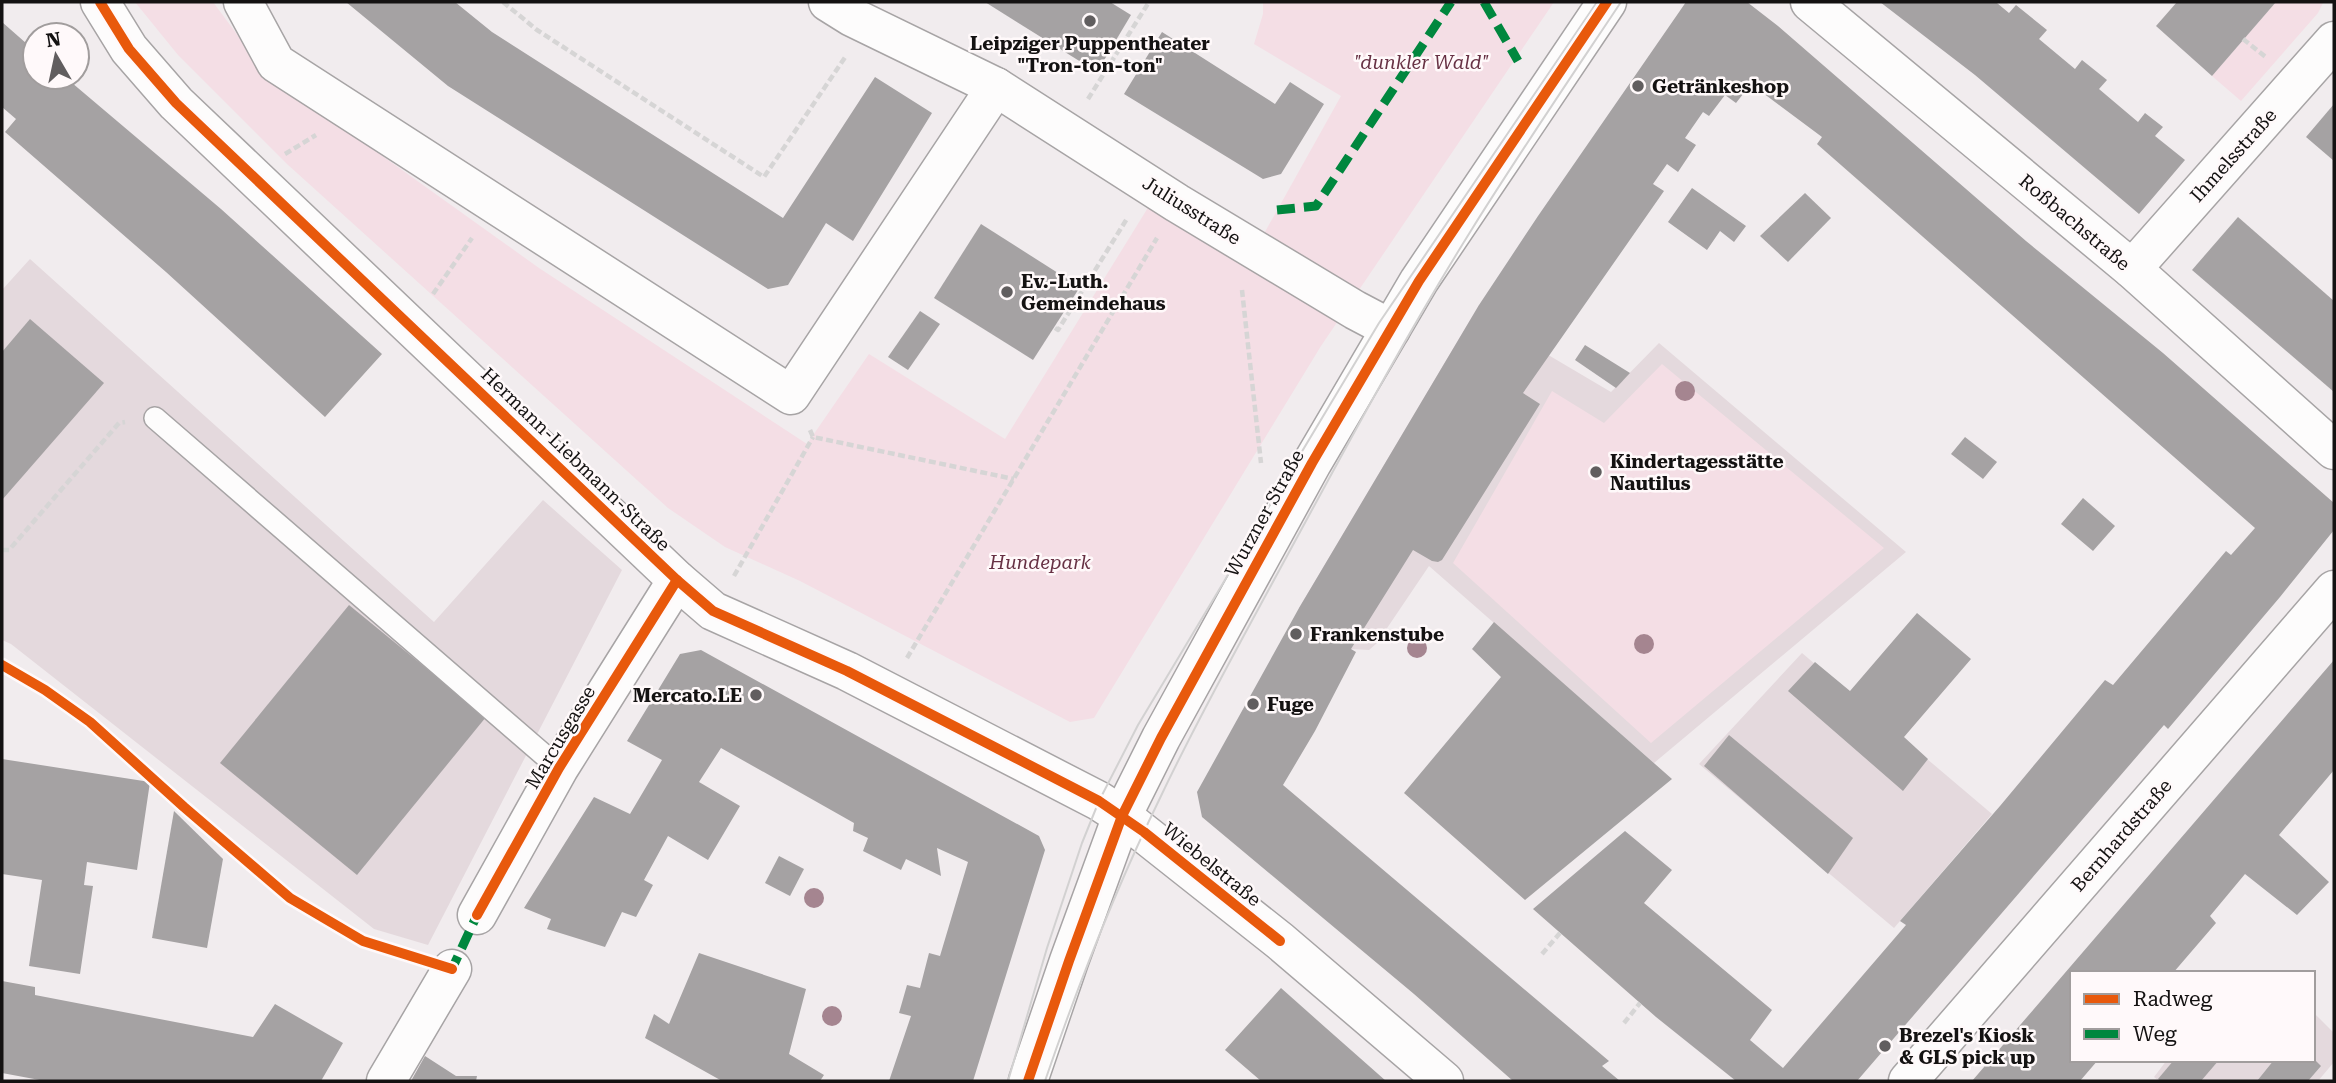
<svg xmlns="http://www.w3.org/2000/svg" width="2336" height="1083" font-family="'Roboto Serif',serif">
<rect width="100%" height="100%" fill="#f1ecee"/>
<g fill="#e4d9dd">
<path d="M30,259L434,622L543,500L622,570L428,945L374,929L11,644L2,640V290Z"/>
<path d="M1479,305L1550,356L1611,392L1659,343L1906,552L1654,763L1429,566L1377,643L1369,650L1351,649L1299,608Z"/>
<path d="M1802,653L1992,814L1894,928L1699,764Z"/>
<path d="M2313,1012L2334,1033V1062L2318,1081H2159L2154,1077L2167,1060H2313Z"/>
</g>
<g fill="#f4dee5">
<path d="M135,2H213L265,72L539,268L807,444L869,354L1005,439L1149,206L1247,264L1341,96L1254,44L1263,14V2H1554L1321,346L1094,718L1070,722L800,581L725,547L668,508L287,164L178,55Z"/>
<path d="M2276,2L2323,3L2318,13L2241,101L2212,76Z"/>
<path d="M1662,364L1884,548L1651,743L1453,563L1552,391L1604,423Z"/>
</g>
<g fill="#a5a2a3">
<path d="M346,2H455L492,32L783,218L875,77L932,113L853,241L826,223L788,285L768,289L448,86Z"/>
<path d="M985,2H1110L1131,15L1097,72Z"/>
<path d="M1686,2H1747L1778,26L2026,241L2163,353L2334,503V530L2280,597L2168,729L2164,725L1857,1081H1736L1656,1017L1533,909L1625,831L1672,870L1644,903L1772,1010L1750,1040L1783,1068L1906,925L1900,921L2000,806L2105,680L2113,685L2226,551L2231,555L2255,528L1817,144L1822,137L1751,84L1736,103L1725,95L1709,116L1703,112L1685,138L1696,145L1678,172L1667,164L1653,184L1664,191L1523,393L1540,404L1442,560L1438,562L1432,561L1413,550L1351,649L1356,652L1315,731L1283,785L1609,1061L1602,1066L1620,1081H1513L1414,994L1202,817L1197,792L1299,608L1479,305L1538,216Z"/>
<path d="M1880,2H1998L1997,3L2009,13L2016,5L2047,30L2039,39L2075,69L2082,60L2107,80L2099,89L2138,122L2145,113L2163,127L2155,136L2185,160L2139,214L1975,75Z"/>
<path d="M2177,2H2276L2212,76L2156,26Z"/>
<path d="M2,22L35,51V77H65L221,209L382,354L325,417L166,272L5,132L16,119L2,107Z"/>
<path d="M1162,32L1275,104L1290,82L1324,104L1281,174L1263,179L1124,94Z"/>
<path d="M2334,104V161L2306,137Z"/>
<path d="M1692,188L1746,226L1734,242L1720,231L1707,250L1668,222Z"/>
<path d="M1805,193L1831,218L1788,262L1760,236Z"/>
<path d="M2238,217L2334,301V392L2192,270Z"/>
<path d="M981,224L1080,287L1033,360L934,298Z"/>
<path d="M920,311L940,324L908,370L888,357Z"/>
<path d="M30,319L104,383L2,500V352Z"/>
<path d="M1585,345L1630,373L1616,388L1575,360Z"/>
<path d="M1965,437L1997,462L1983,479L1951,454Z"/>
<path d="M2083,498L2115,526L2093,551L2061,524Z"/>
<path d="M349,605L486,717L357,875L220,763Z"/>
<path d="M1917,613L1971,659L1904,737L1928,759L1903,791L1788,691L1815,662L1850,691Z"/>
<path d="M1494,622L1672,779L1525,900L1404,793L1501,677L1472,649Z"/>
<path d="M701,650L1039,836L1045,850L973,1081H889L911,1016L899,1013L907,985L920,988L929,953L940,956L968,862L937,848L941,876L906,859L901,870L863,851L868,838L853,831L854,823L721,748L699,782L740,806L708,860L668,836L644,880L653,885L636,917L622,912L605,947L547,929L551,919L524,908L594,797L630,814L662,760L627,741L680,654Z"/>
<path d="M2334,660V770L2279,835L2329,882L2297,915L2245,874L2210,916L2216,923L2173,973H2072V1060H2098L2080,1081H1972Z"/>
<path d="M1729,735L1853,838L1828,874L1704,766Z"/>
<path d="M2,759L150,782L137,870L87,862L84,885L93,886L80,974L29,966L42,880L2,874Z"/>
<path d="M174,811L223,859L207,948L152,938Z"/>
<path d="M779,856L804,869L790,896L765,883Z"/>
<path d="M699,953L806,989L789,1054L824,1075L820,1081H722L645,1038L654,1014L669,1024Z"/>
<path d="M2,981L35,987V995L253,1037L275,1004L343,1043L321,1081H45L2,1073Z"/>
<path d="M1281,988L1326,1028L1386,1081H1261L1225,1050Z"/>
<path d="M425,1056L456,1076H477L476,1081H411Z"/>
<path d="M2313,1058L2321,1066L2308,1081H2257L2274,1060H2313Z"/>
<path d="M2174,1060H2219L2201,1081H2161L2158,1079Z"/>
</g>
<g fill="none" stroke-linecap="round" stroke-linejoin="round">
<defs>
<path id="lane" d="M155,418L559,768"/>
<g id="street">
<path d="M243,2L276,63L791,395L996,87"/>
<path d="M828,2L852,17L996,87L1177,203L1355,310L1391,329"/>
<path d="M1810,2L2132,269L2334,450"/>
<path d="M2132,269L2334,41"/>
<path d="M1122,816L1280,941L1444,1081"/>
<path d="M477,915L559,768L677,580"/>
<path d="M386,1081L452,969"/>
<path d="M1908,1081L2334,590"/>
</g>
<g id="secondary">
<path d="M100,2L129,49L176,103L677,580L713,611L847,671L1099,801L1122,816"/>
<path d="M1028,1081L1069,961L1122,816L1161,738L1312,463L1419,281L1607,2"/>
</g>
</defs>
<use href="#lane" stroke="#a7a4a5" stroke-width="24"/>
<use href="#street" stroke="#a7a4a5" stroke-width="41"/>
<use href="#secondary" stroke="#a7a4a5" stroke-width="41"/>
<g stroke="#d6d5d5" stroke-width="4.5" stroke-dasharray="7 3.5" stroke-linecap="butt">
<path d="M503,2L537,30L764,177L846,56"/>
<path d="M2243,39L2267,58"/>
<path d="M1088,99L1149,2"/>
<path d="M285,154L316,135"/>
<path d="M1242,290L1261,463"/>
<path d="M433,294L472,238"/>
<path d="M1055,328L1058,330L1128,217"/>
<path d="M810,430L813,437L1014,479"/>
<path d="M2,550H9L119,423L125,422"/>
<path d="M734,576L813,437"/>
<path d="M907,658L1157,238"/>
<path d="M1542,954L1560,933"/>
<path d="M1624,1023L1640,1003"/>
</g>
<use href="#lane" stroke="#fdfcfc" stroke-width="21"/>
<use href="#street" stroke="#fdfcfc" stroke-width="38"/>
<use href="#secondary" stroke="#fdfcfc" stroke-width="38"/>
<g stroke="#d2d1d1" stroke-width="2">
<path d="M1008,1081L1047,948L1082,843L1099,801L1138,725L1379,323L1597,2"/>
<path d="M1045,1081C1078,985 1116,888 1161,796C1198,718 1240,643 1281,567C1343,453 1404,338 1472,229C1520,152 1571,77 1621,2"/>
</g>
<g stroke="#00873e" stroke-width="9" stroke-dasharray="18 9" stroke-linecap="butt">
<path d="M1484,2L1518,61"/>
<path d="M1277,210L1316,206L1451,2"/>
<path d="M448,968L452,969L477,915"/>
</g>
<defs>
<g id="cycleway">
<path d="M100,2L129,49L176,103L677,580L713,611L847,671L1099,801L1144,832L1280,941"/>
<path d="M2,665L45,690L90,722L184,807L290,898L363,941L452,969"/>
<path d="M477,915L559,768L677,580"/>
<path d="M1028,1081L1069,961L1122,816L1161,738L1312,463L1419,281L1607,2"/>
</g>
</defs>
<use href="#cycleway" stroke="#fff9fa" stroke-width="15"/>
<use href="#cycleway" stroke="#e8590c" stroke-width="10"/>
</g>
<g fill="#a58590">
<circle cx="1685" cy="391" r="10"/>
<circle cx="1644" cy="644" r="10"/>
<circle cx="1417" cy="648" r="10"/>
<circle cx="814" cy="898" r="10"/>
<circle cx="832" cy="1016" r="10"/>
</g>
<g fill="#615e5f" stroke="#fff9fa" stroke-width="2.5">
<circle cx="1090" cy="21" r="7"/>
<circle cx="1638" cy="86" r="7"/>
<circle cx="1007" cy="292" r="7"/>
<circle cx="1596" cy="472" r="7"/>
<circle cx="1296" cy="634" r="7"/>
<circle cx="756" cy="695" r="7"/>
<circle cx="1253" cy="704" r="7"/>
<circle cx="1885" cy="1046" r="7"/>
</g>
<g text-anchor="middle" stroke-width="5" stroke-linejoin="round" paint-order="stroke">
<g font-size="19" font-weight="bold" fill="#141212" stroke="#fff9fa" text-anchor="start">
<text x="1090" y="50" text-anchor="middle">Leipziger Puppentheater<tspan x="1090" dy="22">"Tron-ton-ton"</tspan></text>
<text x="1652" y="93">Getränkeshop</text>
<text x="1021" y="288">Ev.-Luth.<tspan x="1021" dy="22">Gemeindehaus</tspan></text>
<text x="1610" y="468">Kindertagesstätte<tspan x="1610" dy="22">Nautilus</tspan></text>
<text x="1310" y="641">Frankenstube</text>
<text x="742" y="702" text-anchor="end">Mercato.LE</text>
<text x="1267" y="711">Fuge</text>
<text x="1899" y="1042">Brezel's Kiosk<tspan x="1899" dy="22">&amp; GLS pick up</tspan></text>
</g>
<g font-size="19" font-style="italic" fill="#673144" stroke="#fff9fa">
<text x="1422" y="69">"dunkler Wald"</text>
<text x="1040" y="569">Hundepark</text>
</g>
<g font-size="19" fill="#141212" stroke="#fff9fa">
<text transform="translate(2233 155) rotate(-48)" y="7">Ihmelsstraße</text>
<text transform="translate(1192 210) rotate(32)" y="7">Juliusstraße</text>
<text transform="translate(2075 222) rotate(40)" y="7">Roßbachstraße</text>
<text transform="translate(576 459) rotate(44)" y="7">Hermann-Liebmann-Straße</text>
<text transform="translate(1264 513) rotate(-61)" y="7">Wurzner Straße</text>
<text transform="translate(560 737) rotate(-59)" y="7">Marcusgasse</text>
<text transform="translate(2121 835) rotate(-49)" y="7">Bernhardstraße</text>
<text transform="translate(1212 864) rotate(39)" y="7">Wiebelstraße</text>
</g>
</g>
<rect width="2336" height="1083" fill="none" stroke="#141212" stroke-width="7"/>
<rect x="2070" y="971" width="245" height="91" fill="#fff9fa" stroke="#a19d9d" stroke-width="2"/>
<rect x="2084" y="994" width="35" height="10" fill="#e8590c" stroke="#a19d9d" stroke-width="2"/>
<text x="2133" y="1006" font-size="21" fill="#141212">Radweg</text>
<rect x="2084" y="1029" width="35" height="10" fill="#00873e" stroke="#a19d9d" stroke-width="2"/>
<text x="2133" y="1041" font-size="21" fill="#141212">Weg</text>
<g transform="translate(56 56) rotate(351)"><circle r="33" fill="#fff9fa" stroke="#a19d9d" stroke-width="2"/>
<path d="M0-5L12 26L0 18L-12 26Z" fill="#615e5f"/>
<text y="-10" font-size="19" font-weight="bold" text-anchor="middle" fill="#141212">N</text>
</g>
</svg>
